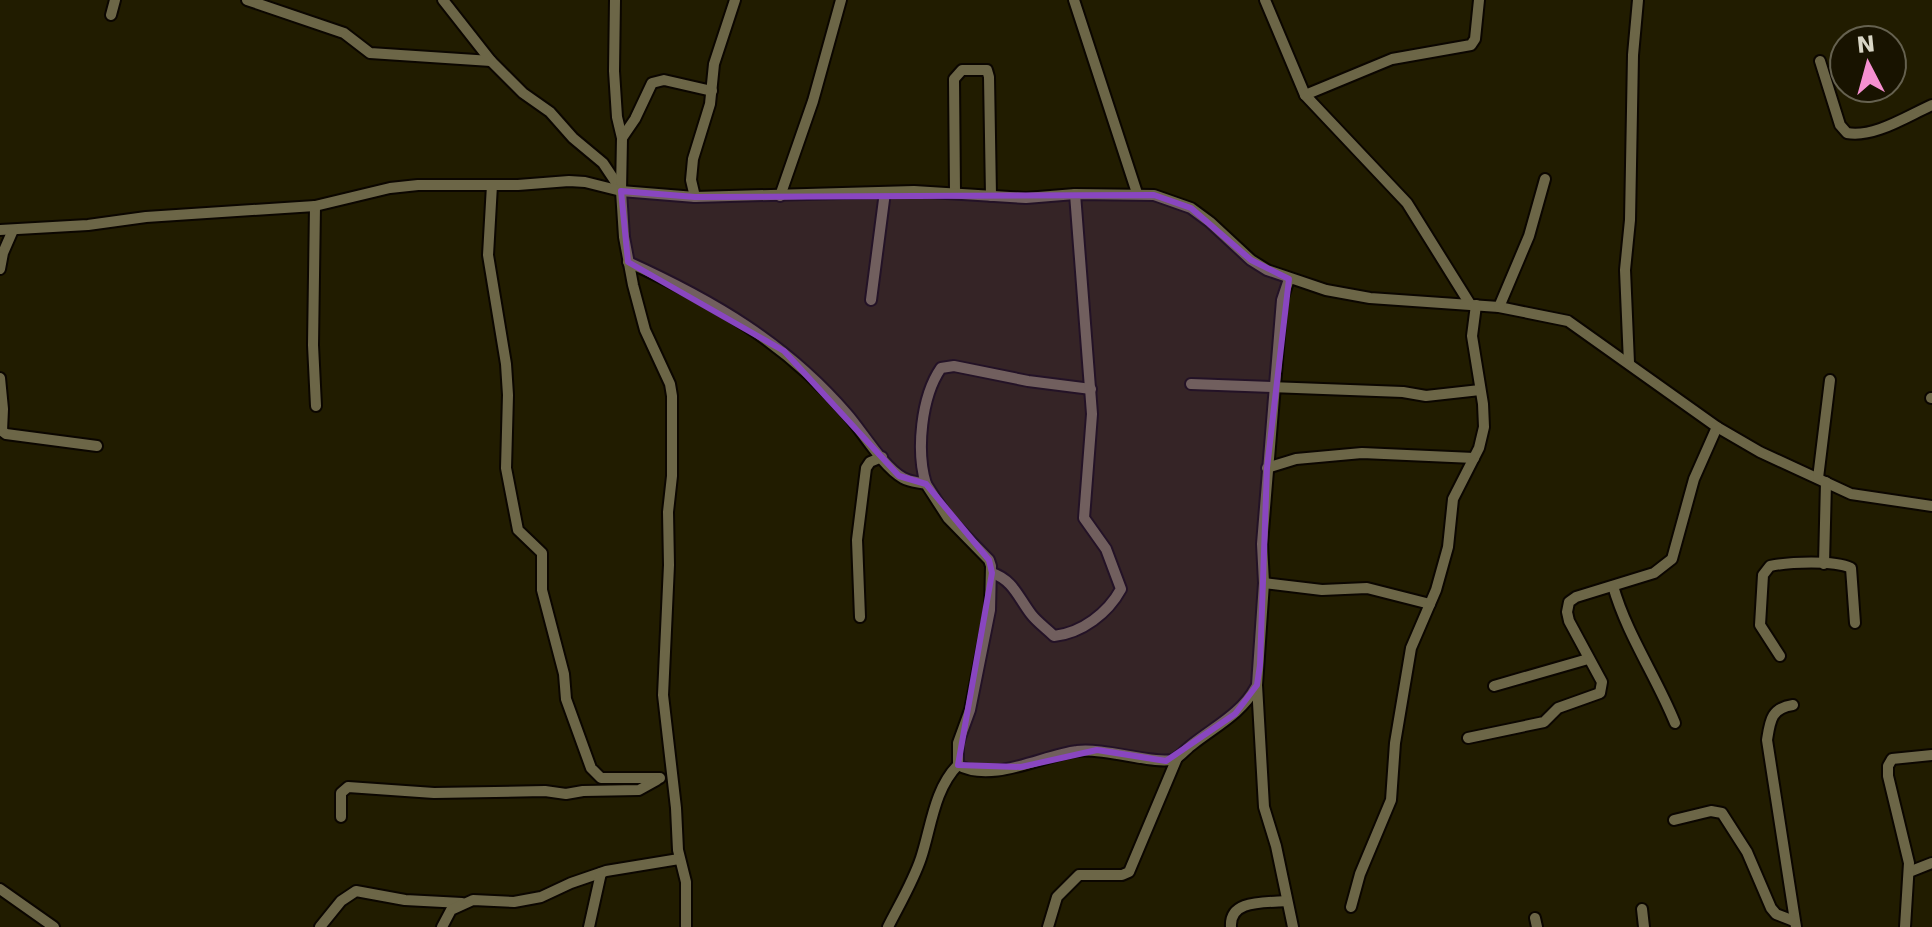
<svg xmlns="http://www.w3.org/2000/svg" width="1932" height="927" font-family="'DejaVu Sans',sans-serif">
<rect width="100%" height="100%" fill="#211c00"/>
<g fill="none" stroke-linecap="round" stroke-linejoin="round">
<defs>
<g id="street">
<path d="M247,0L344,33L370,53L491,61"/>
<path d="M443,0L491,61L523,93L550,112L573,138L603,163L621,190"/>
<path d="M615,0L614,71L617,117L622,138L621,191L624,237L633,285L645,330L670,384L672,396V476L668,512L669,565L663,695L676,808L678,850L686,882V927"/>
<path d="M1074,0L1137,193"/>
<path d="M1265,0L1305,95L1407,203L1470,304"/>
<path d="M111,15L115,0"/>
<path d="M1820,61L1840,125L1847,133C1874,138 1907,116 1932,105"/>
<path d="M1305,95L1392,59L1471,45L1475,39L1479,0"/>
<path d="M622,138L635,119L652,83L664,80L712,91"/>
<path d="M492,185L488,255L506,364L508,395L506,468L518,530L542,553V590L564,674L566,699L591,768L601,778H660"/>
<path d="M955,193L954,79L962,70H987L989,77L991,196"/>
<path d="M780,196L813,101L841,0"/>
<path d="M695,197L691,180L693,159L710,104L714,64L735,0"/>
<path d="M315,206L313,345L316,406"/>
<path d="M0,230L88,225L146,217L315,206L390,188L418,185H518L569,181L585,182L621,191L695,197L914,191L1026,198L1075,194L1154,195L1191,208L1210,222L1251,260L1267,270L1326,290L1370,298L1499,307L1568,321L1717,427L1760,452L1851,494L1932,506"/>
<path d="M628,262C712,300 786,343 847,414C862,431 883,467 903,478C910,482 918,482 926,484L948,518L989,560L991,566L990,610L970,710L958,743V765C934,789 931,828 921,858C913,882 899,905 888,927"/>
<path d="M0,269L3,253L13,230"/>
<path d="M1289,279L1282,300L1262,544L1264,583L1257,685L1264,807L1276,846L1293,927"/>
<path d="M871,300L885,192"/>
<path d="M1499,307L1529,236L1545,179"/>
<path d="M1629,363L1625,270L1630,220L1633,55L1638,0"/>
<path d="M0,378L3,409L2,431L6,434L97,446"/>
<path d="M1191,384L1403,392L1426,396L1480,390"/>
<path d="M1931,398H1932"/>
<path d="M1267,468L1296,459L1362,453L1474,458"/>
<path d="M1818,478L1830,380"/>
<path d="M926,484C916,451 921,397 941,368L954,366L1028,381L1091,389"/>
<path d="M1824,564L1826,482"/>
<path d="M992,573C1013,580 1018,597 1031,614C1037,622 1047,629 1054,636C1082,633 1108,613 1121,589L1106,549L1084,518L1092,414L1075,194"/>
<path d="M1264,583L1322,590L1367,588L1430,604"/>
<path d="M1613,586C1627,635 1656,676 1675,723"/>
<path d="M860,617L857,540L866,468L870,462L882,457"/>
<path d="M1780,656L1760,625L1763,575L1770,566C1789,562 1834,560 1851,568L1855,623"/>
<path d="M1494,686L1588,659"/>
<path d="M1793,705C1771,708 1770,721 1767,740L1796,927"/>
<path d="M1468,738L1544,722L1558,708L1600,693L1602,682L1569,621L1567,612L1569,602L1576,597L1654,573L1672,559L1694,479L1717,427"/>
<path d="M958,765C992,784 1043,755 1077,751C1104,747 1158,766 1175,759C1181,756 1187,748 1193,744C1216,726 1242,713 1256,687"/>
<path d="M341,817V793L348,787L434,793L545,791L566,794L583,791L639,790L657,780"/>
<path d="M1674,820L1711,811L1722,813L1747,852L1771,908L1776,914L1794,921"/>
<path d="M1909,872L1932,863"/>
<path d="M0,889L54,927"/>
<path d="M1351,907L1360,874L1391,800L1395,743L1411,648L1436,590L1448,547L1453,499L1479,448L1484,427L1483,404L1472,336L1476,305"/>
<path d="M1642,909L1644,927"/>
<path d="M1535,918L1537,927"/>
<path d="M320,927L341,901L356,891L405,900L462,903"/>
<path d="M442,927L451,910L473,900L514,902L541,897L571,883L606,871L679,859"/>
<path d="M589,927L601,873"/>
<path d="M1048,927L1057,897L1079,875H1122L1129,872L1177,758"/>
<path d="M1231,927C1229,899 1265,903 1286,901"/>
<path d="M1905,927L1909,863L1888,776V766L1892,759L1932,755"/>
</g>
</defs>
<use href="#street" stroke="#0b0600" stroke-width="14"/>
<use href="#street" stroke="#6c6647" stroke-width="10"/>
</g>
<path fill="#8946c0" fill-opacity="0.2" stroke="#8946c0" stroke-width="6" stroke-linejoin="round" d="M621,191L695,197L1154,195L1191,208L1251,260L1289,279L1267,468L1260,665L1257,685L1235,714L1166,761L1097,750L1021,767L958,765L992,573L989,560L926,484L899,476L784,351L628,262Z"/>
<g transform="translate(1868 64) rotate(354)"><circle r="38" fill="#181300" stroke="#65614f" stroke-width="2"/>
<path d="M0-6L14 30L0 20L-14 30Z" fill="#f690d0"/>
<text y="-12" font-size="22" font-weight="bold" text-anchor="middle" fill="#d9d6c5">N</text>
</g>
</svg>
